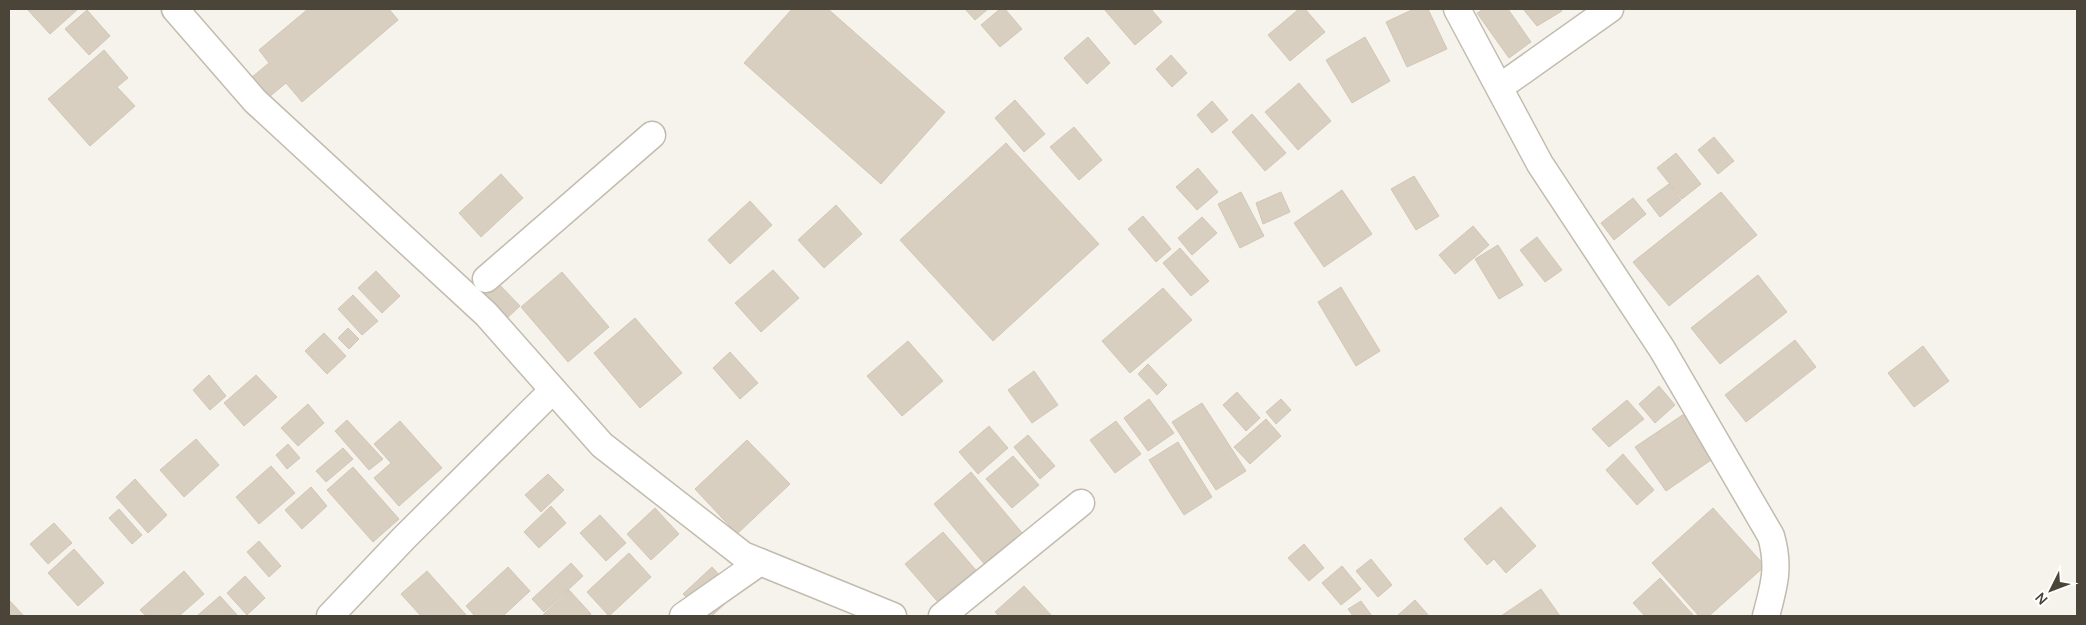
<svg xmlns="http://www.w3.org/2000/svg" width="2086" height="625" font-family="Manrope,sans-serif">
<rect width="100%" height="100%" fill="#f6f3ec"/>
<g fill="#d8cfc1" stroke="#d3c7b4">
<path d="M27,9H78L50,34Z"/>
<path d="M308,9H389L398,20L302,102L286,83L263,102L246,82L269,63L259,50Z"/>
<path d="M792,9H828L945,112L881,184L744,63Z"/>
<path d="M965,9H988L975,20Z"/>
<path d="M1000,9H1005L1022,29L1000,47L981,25Z"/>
<path d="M1104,9H1151L1162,22L1135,45Z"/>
<path d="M1299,9H1305L1325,32L1290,61L1268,35Z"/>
<path d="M1414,9H1428L1447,49L1407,67L1386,22Z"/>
<path d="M1484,9H1508L1531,42L1509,58L1477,13Z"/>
<path d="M1523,9H1560L1562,11L1537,26Z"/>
<path d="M87,10L110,36L89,55L65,29Z"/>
<path d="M1088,37L1110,63L1087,84L1064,58Z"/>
<path d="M1365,37L1390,81L1352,103L1326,60Z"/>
<path d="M104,50L128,78L117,87L135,106L90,146L48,99Z"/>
<path d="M1171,55L1187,73L1172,87L1156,69Z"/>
<path d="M1299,83L1331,121L1298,150L1265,112Z"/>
<path d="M1015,100L1045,134L1024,152L995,118Z"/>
<path d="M1212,101L1228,120L1212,133L1197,115Z"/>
<path d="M1252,114L1286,153L1265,171L1232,132Z"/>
<path d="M1074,127L1102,160L1079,180L1050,147Z"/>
<path d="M1714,137L1734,161L1718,174L1698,150Z"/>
<path d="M1006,143L1099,244L993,341L900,240Z"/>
<path d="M1676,153L1701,184L1682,199L1657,168Z"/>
<path d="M1198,168L1218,192L1197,210L1176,187Z"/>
<path d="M501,174L523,198L481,237L459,213Z"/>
<path d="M1414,176L1439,216L1416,230L1391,189Z"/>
<path d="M1669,184L1681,200L1660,217L1647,200Z"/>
<path d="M1342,190L1372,234L1324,267L1294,223Z"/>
<path d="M1241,192L1264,236L1240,248L1218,204Z"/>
<path d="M1281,192L1290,212L1263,224L1256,203Z"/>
<path d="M1721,192L1757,235L1669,306L1633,262Z"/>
<path d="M1633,198L1646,214L1614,240L1601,223Z"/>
<path d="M750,201L772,225L730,264L708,240Z"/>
<path d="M836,205L862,234L824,268L798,240Z"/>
<path d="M1143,216L1171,249L1156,262L1128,229Z"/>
<path d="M1202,217L1217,233L1192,255L1178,238Z"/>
<path d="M1473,226L1489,245L1455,274L1439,255Z"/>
<path d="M1537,237L1562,270L1545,282L1520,250Z"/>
<path d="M1498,245L1523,285L1499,299L1475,259Z"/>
<path d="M1180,248L1209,281L1191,296L1163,263Z"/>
<path d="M773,270L799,298L761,332L735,303Z"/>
<path d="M376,271L400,296L382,313L358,288Z"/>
<path d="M562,272L609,327L568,362L521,307Z"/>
<path d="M1758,275L1787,312L1720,364L1691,328Z"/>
<path d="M495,280L520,306L505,320L480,295Z"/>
<path d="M1341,287L1380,351L1356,366L1318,302Z"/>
<path d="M1163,288L1192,320L1130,373L1102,341Z"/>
<path d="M353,295L378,321L362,335L338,309Z"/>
<path d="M635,318L682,373L640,408L594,353Z"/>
<path d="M348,328L359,339L349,349L338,338Z"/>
<path d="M324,333L346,356L327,374L305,351Z"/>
<path d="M1795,340L1816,367L1746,422L1725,395Z"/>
<path d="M908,341L943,381L902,416L867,376Z"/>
<path d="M1923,346L1949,381L1914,407L1888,373Z"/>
<path d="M730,352L758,383L740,399L713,368Z"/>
<path d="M1148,364L1167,385L1157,395L1138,374Z"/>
<path d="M1034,371L1058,405L1032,423L1008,390Z"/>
<path d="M209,375L226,396L210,410L193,390Z"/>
<path d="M256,375L277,397L244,426L224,403Z"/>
<path d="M1659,386L1675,405L1655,423L1639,404Z"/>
<path d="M1237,392L1260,418L1246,431L1223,405Z"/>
<path d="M1149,399L1174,433L1148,451L1124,418Z"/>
<path d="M1281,399L1291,410L1276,424L1266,412Z"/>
<path d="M1627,400L1644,419L1609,447L1592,429Z"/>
<path d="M1202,403L1246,471L1216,490L1172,422Z"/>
<path d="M308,404L324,423L298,446L281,428Z"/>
<path d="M1684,414L1714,458L1666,491L1635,447Z"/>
<path d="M1266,419L1281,436L1250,464L1234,447Z"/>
<path d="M347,420L383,459L369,470L335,431Z"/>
<path d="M400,421L442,468L399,506L374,478L391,463L374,444Z"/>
<path d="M1116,421L1141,454L1115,473L1090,440Z"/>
<path d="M989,426L1008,448L978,474L959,452Z"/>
<path d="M1028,435L1055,466L1040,479L1014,447Z"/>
<path d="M196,439L219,465L184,497L160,470Z"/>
<path d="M747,440L790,484L737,534L695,489Z"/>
<path d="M1178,442L1212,497L1184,515L1149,460Z"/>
<path d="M288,444L300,458L287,469L276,455Z"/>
<path d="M343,448L353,459L326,482L316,471Z"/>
<path d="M1623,454L1654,490L1637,505L1606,470Z"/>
<path d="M1013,456L1039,485L1012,508L986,479Z"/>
<path d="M271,466L295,493L259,524L236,497Z"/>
<path d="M353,467L399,519L373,542L327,490Z"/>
<path d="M971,472L1028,540L991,572L934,504Z"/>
<path d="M548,474L564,490L541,512L525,495Z"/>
<path d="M135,479L167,515L148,533L116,497Z"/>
<path d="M311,487L327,506L302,529L285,510Z"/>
<path d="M551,506L566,523L539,548L524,532Z"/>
<path d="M1501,507L1536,546L1506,573L1494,559L1487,565L1464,539Z"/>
<path d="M655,508L679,534L651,560L627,534Z"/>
<path d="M1713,508L1765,566L1709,616H1699L1652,563Z"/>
<path d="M119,509L142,535L132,544L109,518Z"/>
<path d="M600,515L626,543L606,561L580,533Z"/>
<path d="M54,523L72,543L48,564L30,544Z"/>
<path d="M943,532L981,576L944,609L905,564Z"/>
<path d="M259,541L281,566L269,577L247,552Z"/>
<path d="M1304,544L1324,568L1309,581L1288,558Z"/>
<path d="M74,549L104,583L78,606L48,573Z"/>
<path d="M629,553L651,577L609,616L587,592Z"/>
<path d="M1371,559L1392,585L1378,597L1356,571Z"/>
<path d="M571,563L583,576L544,612L532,599Z"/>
<path d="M1342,566L1361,589L1341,605L1322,583Z"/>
<path d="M508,567L530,591L503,616H475L466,606Z"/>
<path d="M712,567L736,593L712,616H705L683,594Z"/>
<path d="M184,571L204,594L179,616H146L140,610Z"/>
<path d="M427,571L467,616H421L401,594Z"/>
<path d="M245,576L265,598L247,615L227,593Z"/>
<path d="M1660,578L1694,616H1645L1633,603Z"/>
<path d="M1024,586L1052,616H999L995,612Z"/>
<path d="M1541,589L1560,616H1501Z"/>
<path d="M569,590L591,614L589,616H542Z"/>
<path d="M220,596L238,616H197Z"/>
<path d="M9,600L24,616H9Z"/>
<path d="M1415,600L1429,616H1397Z"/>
<path d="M1361,601L1372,616H1353L1348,609Z"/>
</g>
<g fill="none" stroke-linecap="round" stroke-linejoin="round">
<defs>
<g id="street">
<path d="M175,9L255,101L486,314L602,445L743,555L893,616"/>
<path d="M1457,9L1540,164L1662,349L1771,536C1780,567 1774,586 1766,616"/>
<path d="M1500,87L1610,9"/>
<path d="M486,279L652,135"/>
<path d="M330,616L404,538L553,390"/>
<path d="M683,616L760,562"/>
<path d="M942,616L1081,503"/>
</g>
</defs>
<use href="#street" stroke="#c2bbae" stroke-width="29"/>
<use href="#street" stroke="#fff" stroke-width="26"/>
</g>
<rect width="2086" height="625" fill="none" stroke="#4b4439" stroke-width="20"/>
<g transform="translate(2051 590) rotate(228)" stroke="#ffffff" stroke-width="4" paint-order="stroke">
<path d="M0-4L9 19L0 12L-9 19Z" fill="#4b4439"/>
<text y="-8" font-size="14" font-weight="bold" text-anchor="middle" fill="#4b4439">N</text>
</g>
</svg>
